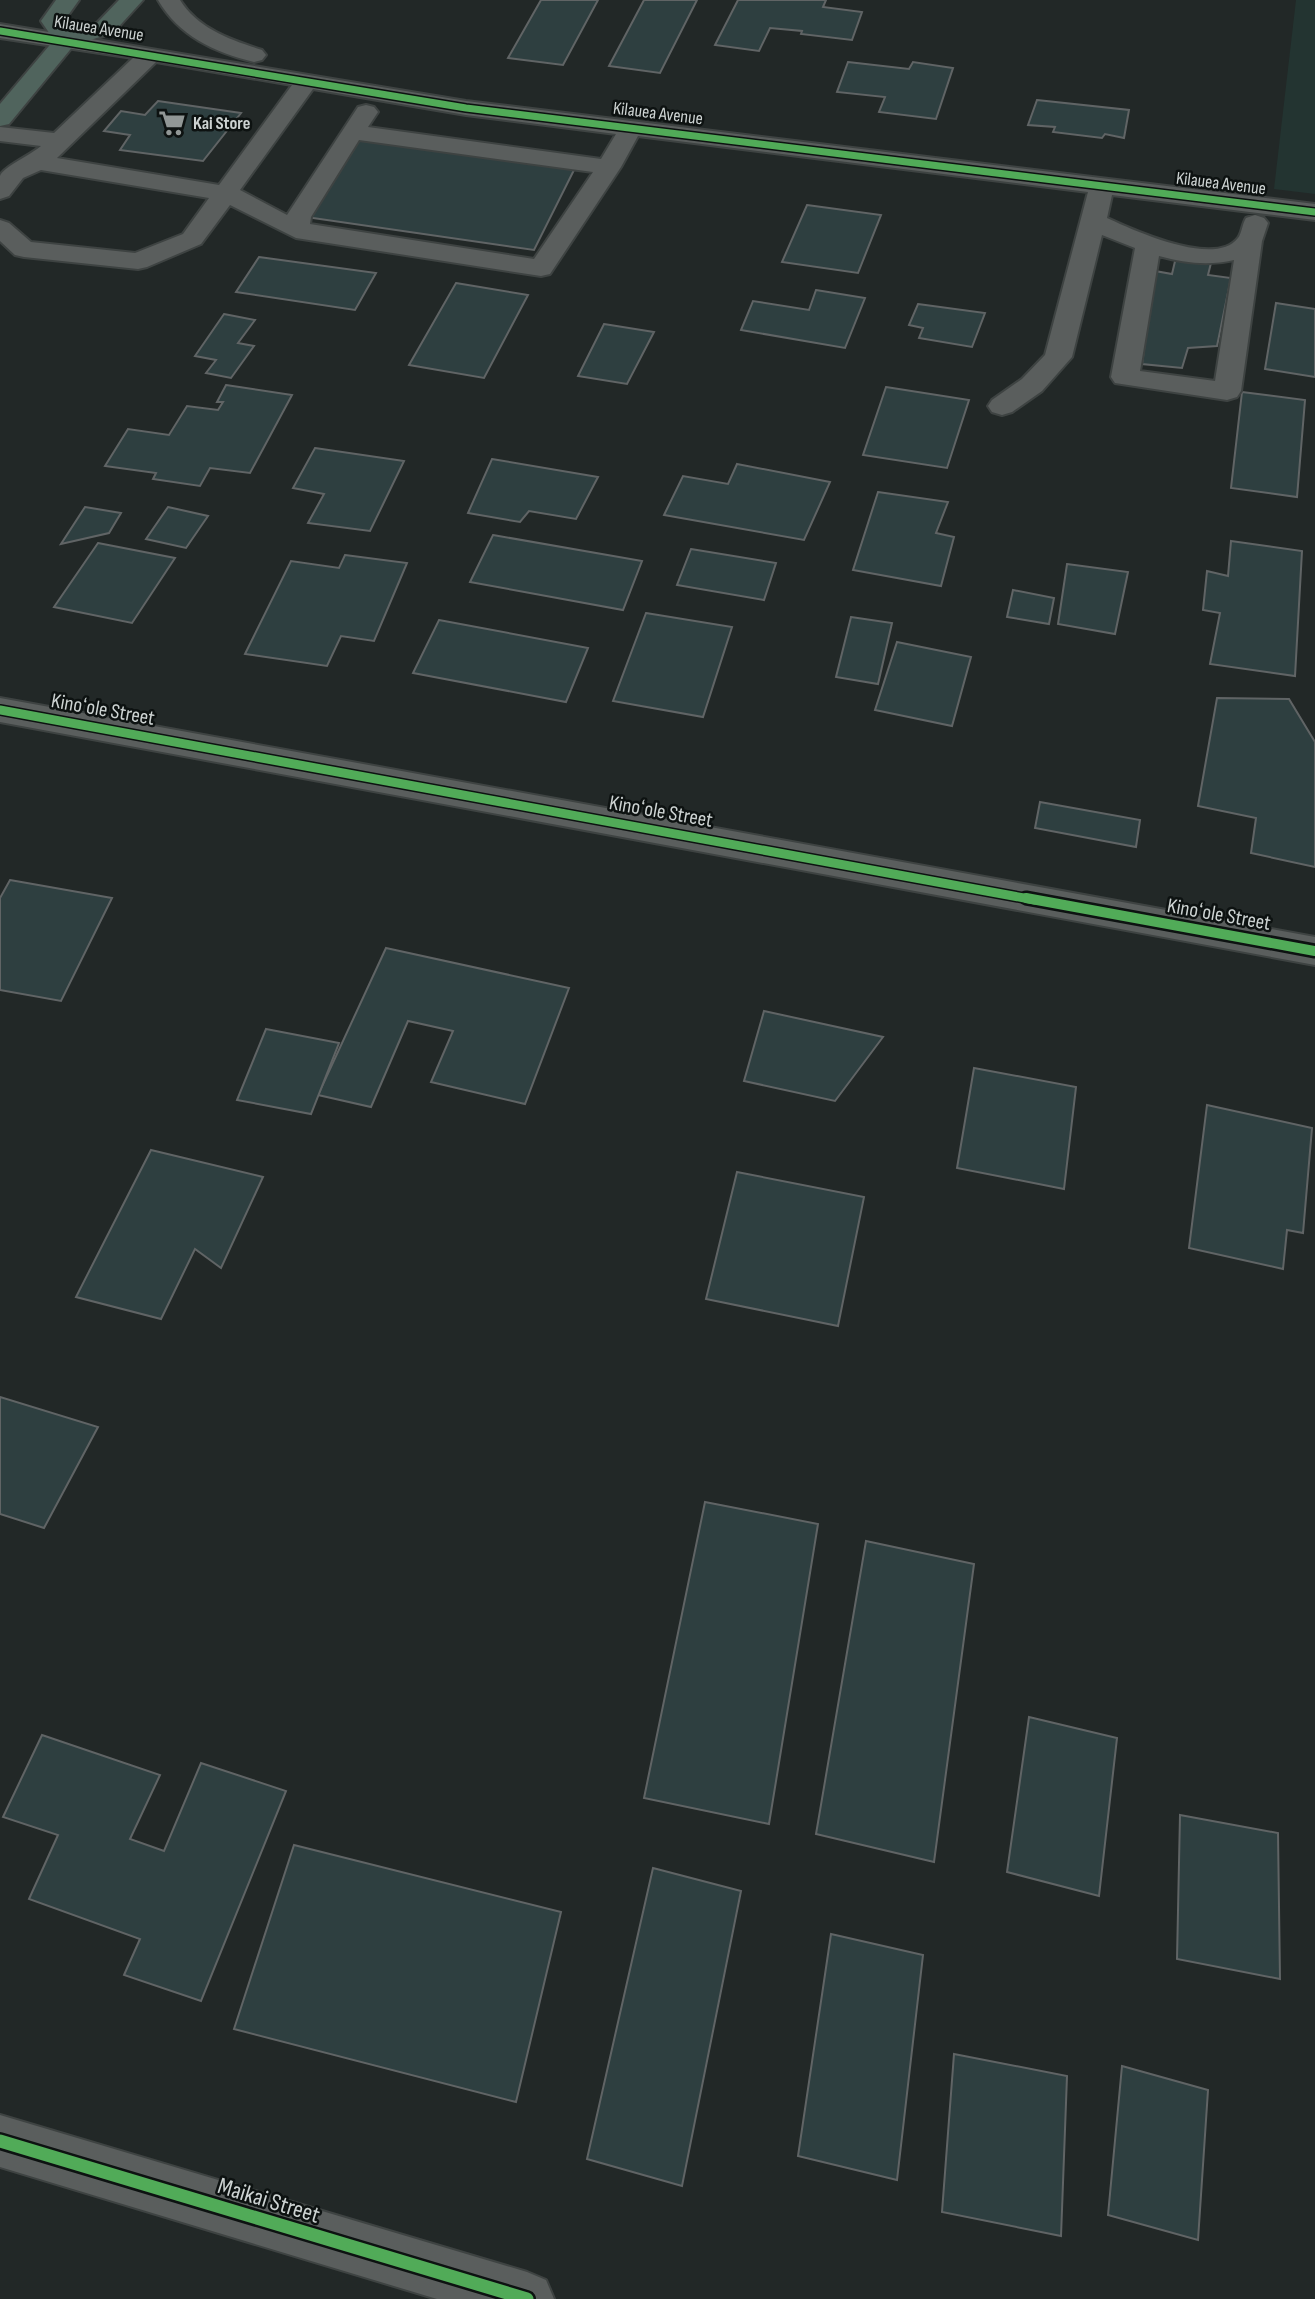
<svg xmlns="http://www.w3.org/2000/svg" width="1315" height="2299" font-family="'Sofia Sans Condensed',sans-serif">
<rect width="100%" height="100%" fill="#222827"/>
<path fill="#233431" d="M1296,0H1315V194L1274,189Z"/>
<g fill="#2e3f40" stroke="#606465" stroke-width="2">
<path d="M541,0H598L563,65L508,58Z"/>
<path d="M644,0H697L660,73L609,66Z"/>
<path d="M738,0H826L823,7L862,12L852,40L801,34L802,31L770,28L759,51L715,45Z"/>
<path d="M848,62L909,69L913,62L953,68L936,119L879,112L885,97L837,92Z"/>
<path d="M1037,100L1129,110L1124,138L1105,134L1102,138L1053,132L1055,127L1028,125Z"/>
<path d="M158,101L241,113L203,161L120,150L130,135L104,131L121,111L145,115Z"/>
<path d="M358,136L576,166L534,250L306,217Z"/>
<path d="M807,205L881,215L858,273L782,262Z"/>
<path d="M259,257L376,273L355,310L236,292Z"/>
<path d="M1176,257L1211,263L1208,275L1231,278L1217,346L1188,348L1182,368L1142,364L1155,271L1172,274Z"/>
<path d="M456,283L528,295L484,378L409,365Z"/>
<path d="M816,290L865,298L845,348L741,330L753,301L809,310Z"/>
<path d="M1276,303L1315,309V377L1265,369Z"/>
<path d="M918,304L985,313L972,347L919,338L923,328L909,325Z"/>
<path d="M224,314L255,320L238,343L254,346L231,378L206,373L216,360L195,356Z"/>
<path d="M604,324L654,332L627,384L578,376Z"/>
<path d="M226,385L292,395L250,473L210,468L200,486L153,479L156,473L105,466L128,429L169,435L187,406L218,410L223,402H217Z"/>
<path d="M886,387L969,400L947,468L863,455Z"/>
<path d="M1242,392L1305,400L1297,497L1231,488Z"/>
<path d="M315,448L404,461L370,531L308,523L324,494L293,488Z"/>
<path d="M492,459L598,477L576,519L529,511L520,522L468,513Z"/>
<path d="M737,464L830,482L804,540L664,515L683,476L728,484Z"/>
<path d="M878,492L948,502L936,533L954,537L941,586L853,570Z"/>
<path d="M85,507L121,513L109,533L61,544Z"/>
<path d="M168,507L208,516L186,548L146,539Z"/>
<path d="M493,535L642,561L623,610L470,582Z"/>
<path d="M1231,541L1302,551L1295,676L1210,664L1220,613L1203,610L1207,571L1228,576Z"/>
<path d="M98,543L175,558L132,623L54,607Z"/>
<path d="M691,549L776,563L764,600L677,585Z"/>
<path d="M345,555L407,563L374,641L341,636L327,666L245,654L291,561L339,568Z"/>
<path d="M1067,564L1128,572L1115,634L1058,624Z"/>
<path d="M1013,590L1054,598L1049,624L1007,617Z"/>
<path d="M646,613L732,627L703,717L613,701Z"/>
<path d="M851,617L892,623L878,684L836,677Z"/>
<path d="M439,620L588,648L566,702L413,673Z"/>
<path d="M897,642L971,657L952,726L875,710Z"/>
<path d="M1217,698L1289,699L1315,742V867L1251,853L1256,818L1198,806Z"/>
<path d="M1040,802L1140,820L1136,847L1035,828Z"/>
<path d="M10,880L112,898L61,1001L0,990V898Z"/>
<path d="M386,948L569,988L525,1104L431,1082L453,1031L408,1021L371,1107L318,1095Z"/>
<path d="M764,1011L883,1037L835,1101L744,1081Z"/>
<path d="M266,1029L339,1043L311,1114L237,1100Z"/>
<path d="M974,1068L1076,1087L1064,1189L957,1168Z"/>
<path d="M1207,1105L1312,1128L1303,1233L1287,1230L1283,1269L1189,1248Z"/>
<path d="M151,1150L263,1177L221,1268L195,1249L161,1319L76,1297Z"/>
<path d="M737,1172L864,1197L838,1326L706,1299Z"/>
<path d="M0,1397L98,1427L44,1528L0,1514Z"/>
<path d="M705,1502L818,1524L769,1824L644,1798Z"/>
<path d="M866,1541L974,1564L934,1862L816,1834Z"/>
<path d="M1029,1717L1117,1738L1099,1896L1007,1872Z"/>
<path d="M42,1735L160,1775L130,1839L164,1851L201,1763L286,1791L201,2001L124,1975L140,1939L29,1899L58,1835L3,1817Z"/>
<path d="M1180,1815L1278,1833L1280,1979L1177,1959Z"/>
<path d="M294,1845L561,1912L516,2102L234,2029Z"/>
<path d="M653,1868L741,1891L682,2186L587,2159Z"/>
<path d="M831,1934L923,1955L897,2180L798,2156Z"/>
<path d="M954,2054L1067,2076L1061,2236L942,2212Z"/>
<path d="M1122,2066L1208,2090L1198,2240L1108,2215Z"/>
</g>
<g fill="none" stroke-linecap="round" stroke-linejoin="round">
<defs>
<g id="minor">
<path d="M158,0H180C198,29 231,40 262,50L266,55L262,60L254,62C214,52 179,36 158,0Z"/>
<path d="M0,24L466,101L1315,204V220L1112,195L1107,218C1133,230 1215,268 1238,238C1242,233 1242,224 1246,218L1255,215L1264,218L1268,223L1262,241L1241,391L1237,397L1227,400L1115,383L1111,377L1135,248L1102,235L1072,357L1042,391L1012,412L1002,415L992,412L988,406L992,400L1022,379L1045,355L1088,192L638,136L621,167L550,274L541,276L296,238L230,205L201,244L147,267L138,269L24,257L15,255L0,241V220L9,223L31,242L135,253L183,234L209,198L41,170L23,178L9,196L0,199C0,192 0,182 0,176C2,168 32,154 41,146L0,141V127L54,133L133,58L0,38ZM156,62L292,85L219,185L57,158ZM313,89L466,115L616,134L601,159L368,127L378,112L374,107L366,105L358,107L287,215L240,190ZM359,140L593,172L534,259L310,224L311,217ZM1159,256C1185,263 1208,266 1234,260L1215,381L1140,371Z"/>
<path d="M0,698L1315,937V965L0,722Z"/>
<path d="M0,2115L527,2272L546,2280L554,2299H437L0,2167Z"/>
</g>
<path id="highway" d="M56,0H79L64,21L71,31L97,23L119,0H143L113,33L74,45L9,124L0,126V104L54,40L41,21Z"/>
</defs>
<use href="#minor" stroke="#3e4342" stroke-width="4"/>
<use href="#highway" stroke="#3e4342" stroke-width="4"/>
<use href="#minor" fill="#5a5e5d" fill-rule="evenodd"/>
<use href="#highway" fill="#50645d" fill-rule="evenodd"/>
<defs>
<path id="cycleway-far3" d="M0,31L466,108L1315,212"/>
<path id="cycleway-far2" d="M0,710L1035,900"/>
<path id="cycleway-far1" d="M1026,898L1315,951"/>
<path id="cycleway" d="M0,2141L527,2299"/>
</defs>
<use href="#cycleway-far3" stroke="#0d1211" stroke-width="10"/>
<use href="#cycleway-far2" stroke="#0d1211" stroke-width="12"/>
<use href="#cycleway-far1" stroke="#0d1211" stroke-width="15"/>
<use href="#cycleway" stroke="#0d1211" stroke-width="18"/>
<use href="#cycleway-far3" stroke="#51ab58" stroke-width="7"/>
<use href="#cycleway-far2" stroke="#51ab58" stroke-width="9"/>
<use href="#cycleway-far1" stroke="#51ab58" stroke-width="10"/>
<use href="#cycleway" stroke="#51ab58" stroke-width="13"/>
</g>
<defs>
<symbol id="supermarket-bare" viewBox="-9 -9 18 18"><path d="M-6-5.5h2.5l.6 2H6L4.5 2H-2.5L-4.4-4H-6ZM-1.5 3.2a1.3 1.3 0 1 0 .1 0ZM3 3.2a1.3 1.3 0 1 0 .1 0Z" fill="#919796" stroke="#0d1211" stroke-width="2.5" paint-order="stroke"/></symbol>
</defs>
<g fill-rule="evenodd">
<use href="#supermarket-bare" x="153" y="104" width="38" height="38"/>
</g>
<g text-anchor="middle" stroke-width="5" stroke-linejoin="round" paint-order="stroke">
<g font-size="18" fill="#cdd3d2" stroke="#0d1211">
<text transform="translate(99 28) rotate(9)" y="6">Kilauea Avenue</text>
<text transform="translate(658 113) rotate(7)" y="6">Kilauea Avenue</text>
<text transform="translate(1221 183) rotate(7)" y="6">Kilauea Avenue</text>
</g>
<g font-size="18" font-weight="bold" fill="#cdd3d2" stroke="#0d1211" text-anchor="start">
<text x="193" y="129">Kai Store</text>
</g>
<g font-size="21" fill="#cdd3d2" stroke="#0d1211">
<text transform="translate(103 709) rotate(10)" y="7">Kinoʻole Street</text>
<text transform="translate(661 811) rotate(10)" y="7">Kinoʻole Street</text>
<text transform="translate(1219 914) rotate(10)" y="7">Kinoʻole Street</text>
</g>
<g font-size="24" fill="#cdd3d2" stroke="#0d1211">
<text transform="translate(269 2200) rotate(17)" y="8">Maikai Street</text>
</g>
</g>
</svg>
